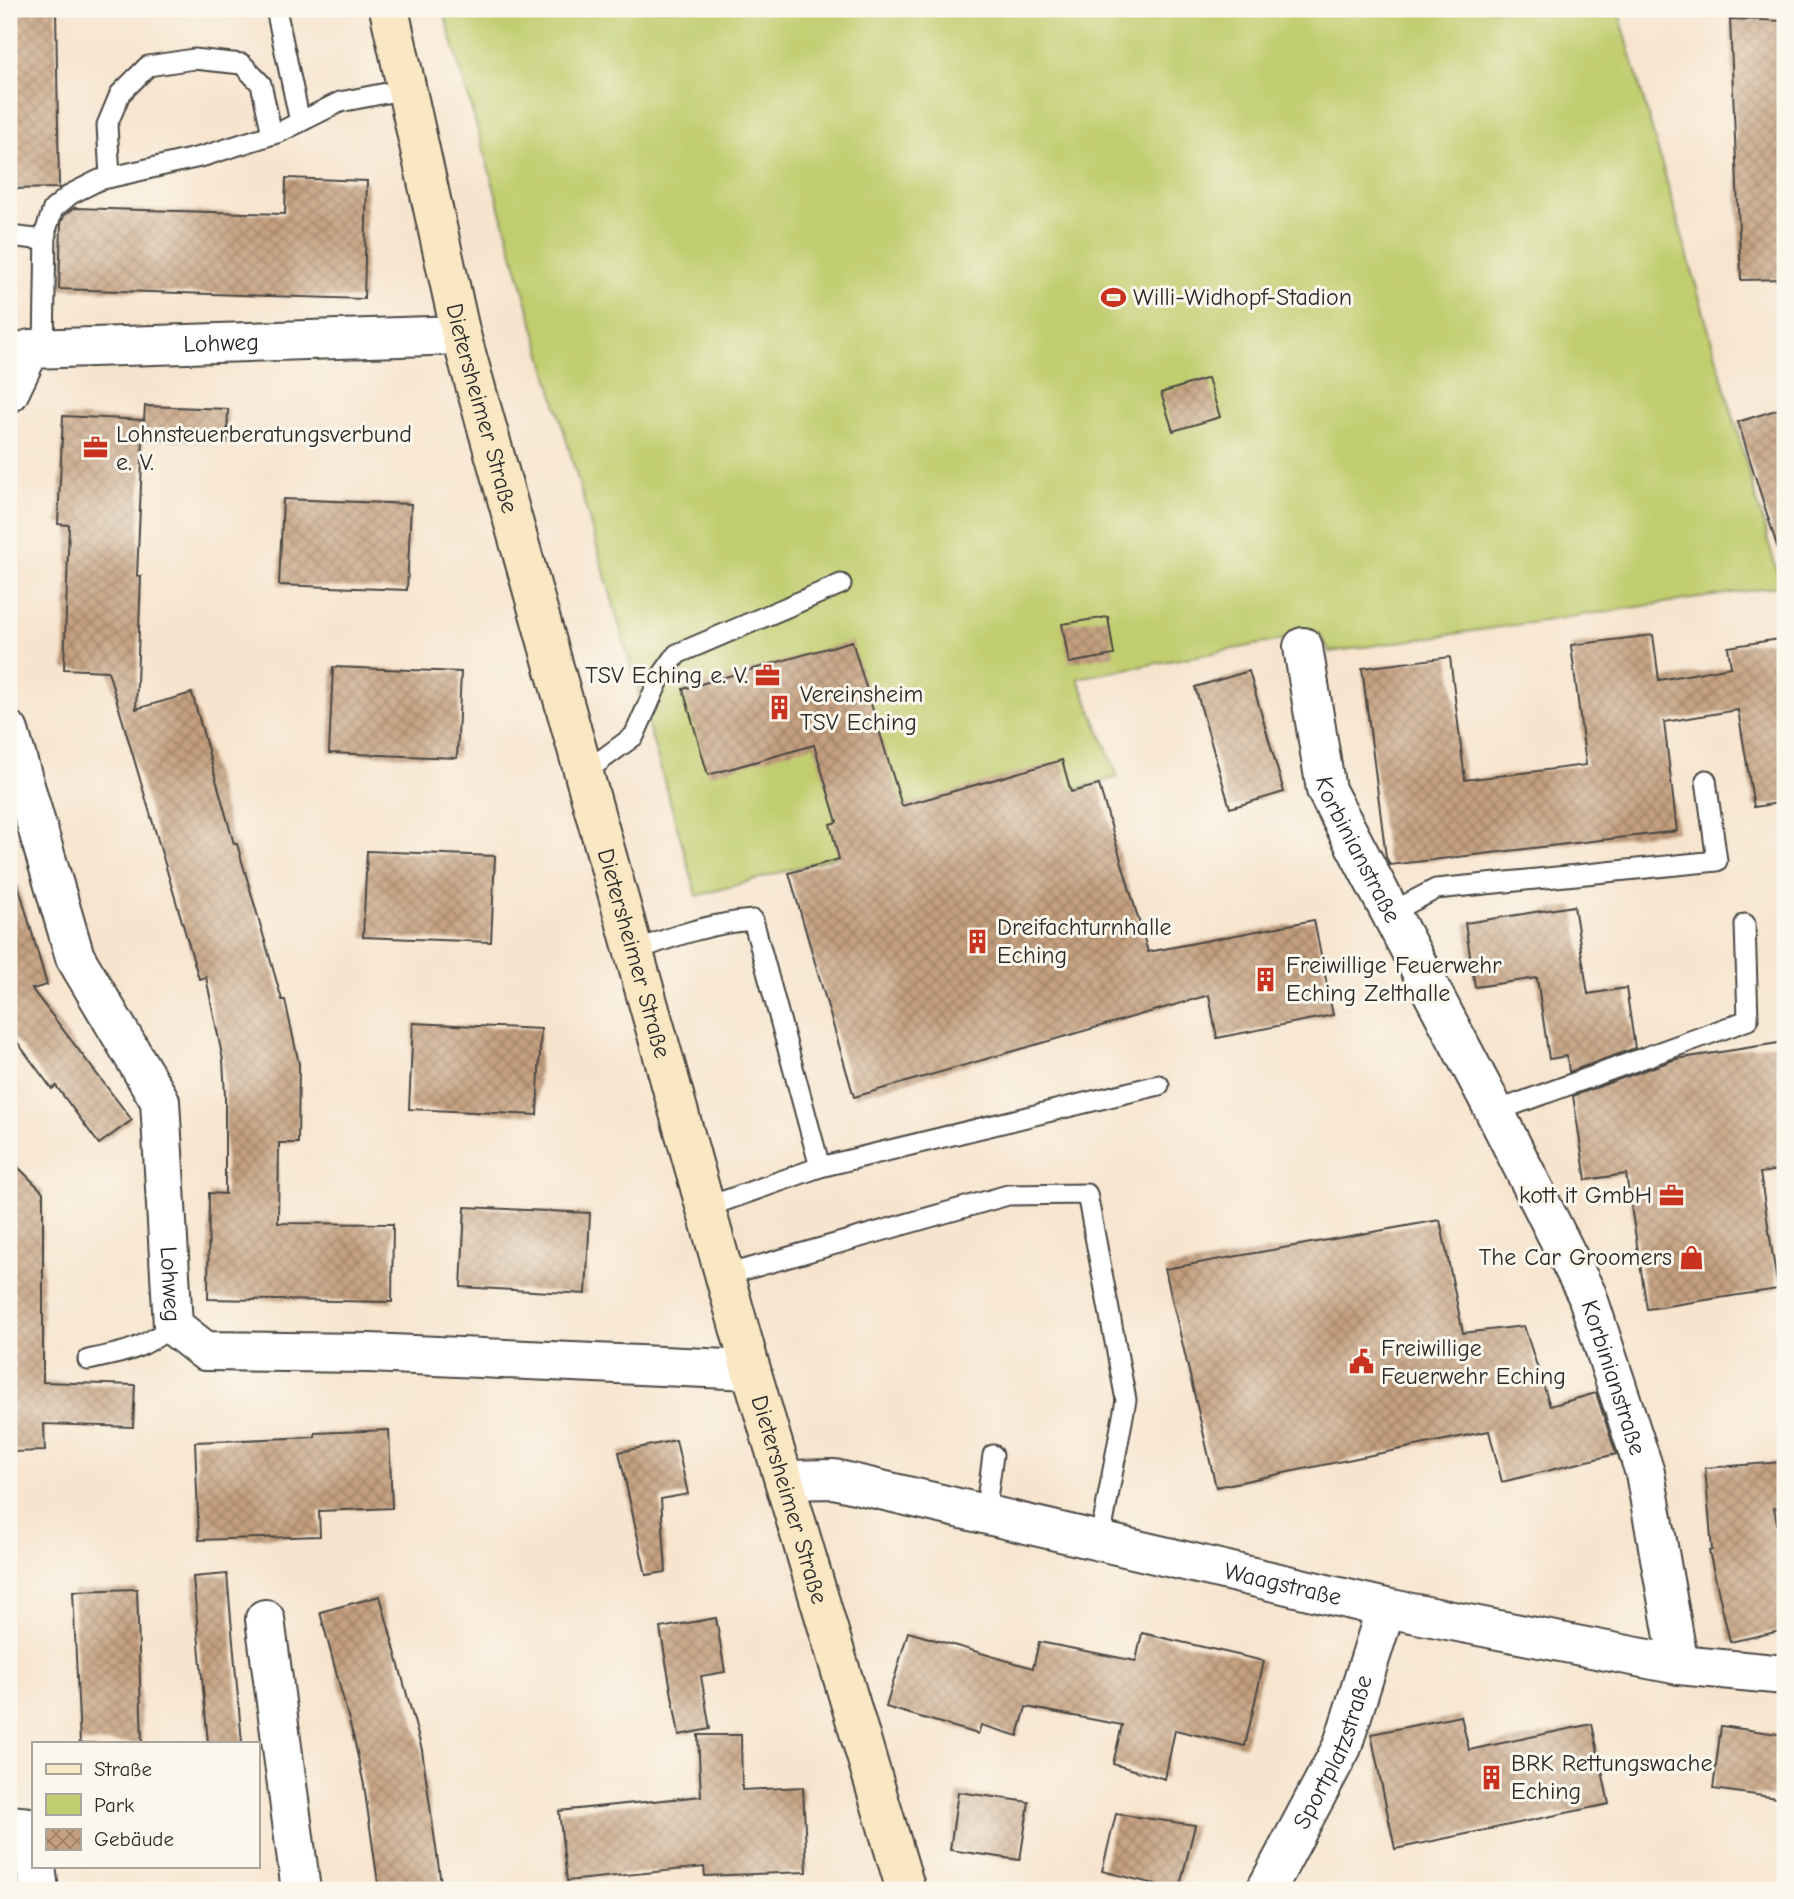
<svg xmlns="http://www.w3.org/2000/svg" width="1794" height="1899" font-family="'Comic Neue',sans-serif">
<defs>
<pattern id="building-cross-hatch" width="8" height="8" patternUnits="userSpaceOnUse" patternTransform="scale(1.75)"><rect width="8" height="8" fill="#c5a07f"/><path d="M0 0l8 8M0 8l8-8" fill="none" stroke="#a08368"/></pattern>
</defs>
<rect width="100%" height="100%" fill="#fbf7ec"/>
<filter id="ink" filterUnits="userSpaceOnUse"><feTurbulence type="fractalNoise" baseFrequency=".0143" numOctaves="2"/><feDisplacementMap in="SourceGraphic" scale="14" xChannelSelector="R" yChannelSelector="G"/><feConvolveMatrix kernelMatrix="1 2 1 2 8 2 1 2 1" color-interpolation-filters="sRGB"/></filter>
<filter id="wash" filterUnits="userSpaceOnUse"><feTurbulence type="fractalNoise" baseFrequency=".00686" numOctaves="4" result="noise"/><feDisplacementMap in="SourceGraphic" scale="28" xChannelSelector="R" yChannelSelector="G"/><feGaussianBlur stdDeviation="1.57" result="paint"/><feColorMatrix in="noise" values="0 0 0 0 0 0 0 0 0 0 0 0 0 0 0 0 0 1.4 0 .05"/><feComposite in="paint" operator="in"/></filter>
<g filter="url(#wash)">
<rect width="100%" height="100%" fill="#f7e4ce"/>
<path fill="#c1ce70" stroke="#767c4e" stroke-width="2" d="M443,9H1618L1781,586L1330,652L1319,633L1078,678L1118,777L697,896Z"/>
<g id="blocks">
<g fill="url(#building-cross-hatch)">
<path d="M9,9H56L59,188L9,189Z"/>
<path d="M1730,19L1785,21V279L1741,280Z"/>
<path d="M286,178L367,181L364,299L59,289L61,224L64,216L74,208L285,214Z"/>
<path d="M1208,378L1220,417L1173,431L1161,393Z"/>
<path d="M145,406L228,409L227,443L143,439L137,576H141L136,709L192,693L234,844H237L282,1000H285L299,1064L298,1143H279L278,1223L393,1224L392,1302L208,1299L209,1193L225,1194V1095L223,1060L206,977L199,979L108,671L64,669L69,525L58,524L63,416L144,420Z"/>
<path d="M1785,407V548L1778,549L1738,422Z"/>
<path d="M283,499L411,504L407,590L279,585Z"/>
<path d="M1108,617L1114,655L1069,663L1062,624Z"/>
<path d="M1653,635L1659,680L1731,667L1728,647L1785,638V802L1754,807L1738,710L1664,722L1677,831L1390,865L1386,857L1362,668L1450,657L1465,780L1586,765L1571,645Z"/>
<path d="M852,641L902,806L1062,760L1071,792L1099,785L1148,952L1314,920L1333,1015L1217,1038L1209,995L854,1097L789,873L839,859L830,824L837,822L814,745L708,775L683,689Z"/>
<path d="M333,667L461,672L457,758L329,753Z"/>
<path d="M1249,671L1284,792L1230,808L1195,687Z"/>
<path d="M367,851L495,856L491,942L363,937Z"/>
<path d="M18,884L47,985L32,989L132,1120L99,1144L56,1086L52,1089L9,1031V886Z"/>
<path d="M1574,906L1588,994L1626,988L1635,1048L1569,1072L1567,1056L1549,1059L1537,978L1475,987L1465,923Z"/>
<path d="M413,1023L541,1029L537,1115L409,1109Z"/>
<path d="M1785,1042V1169L1760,1173L1778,1289L1647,1309L1626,1174L1586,1180L1573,1096L1676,1059Z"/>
<path d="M9,1158L43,1192V1382L135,1385L133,1427L44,1424L45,1451L9,1452Z"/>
<path d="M465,1207L590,1213L586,1294L461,1287Z"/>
<path d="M1440,1220L1463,1333L1524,1326L1550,1406L1596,1393L1616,1454L1502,1482L1489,1431L1216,1487L1165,1269Z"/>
<path d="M389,1430L392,1508L319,1511L320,1536L199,1540L195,1442L315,1437V1433Z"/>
<path d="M676,1440L688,1494L661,1499L666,1572L646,1575L619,1452Z"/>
<path d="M1782,1462L1785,1507L1774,1508L1785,1560V1630L1730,1642L1709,1551L1712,1550L1705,1468Z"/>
<path d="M227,1574L242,1743H208L193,1577Z"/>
<path d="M137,1589L142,1743H80L73,1591Z"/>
<path d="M380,1596L422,1750L442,1890H379L364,1785L355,1743L320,1612Z"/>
<path d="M716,1618L725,1672L701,1676L710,1729L679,1735L660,1628Z"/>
<path d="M908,1632L1033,1668L1039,1642L1136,1661L1142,1633L1264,1661L1245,1746L1175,1730L1165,1779L1113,1764L1122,1725L1026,1707L1018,1736L981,1725L978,1734L886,1707Z"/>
<path d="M1461,1716L1469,1750L1592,1724L1609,1804L1395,1849L1371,1734Z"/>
<path d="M1721,1726L1785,1735V1799L1713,1789Z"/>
<path d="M698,1735H741L742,1790L803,1787L807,1872L705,1876L704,1867L567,1881L559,1811L701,1796Z"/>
<path d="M958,1792L1029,1802L1020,1860L950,1850Z"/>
<path d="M1116,1814L1195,1825L1179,1890L1102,1871Z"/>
</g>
</g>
</g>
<g filter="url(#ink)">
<use href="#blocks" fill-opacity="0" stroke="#4a4743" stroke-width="2"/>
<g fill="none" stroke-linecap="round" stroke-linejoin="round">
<defs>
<g id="lane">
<path d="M276,9L300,122"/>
<path d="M110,177L107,125L120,94L148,66L194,59L242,64L261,84L272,134"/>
<path d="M9,236L45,240"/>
<path d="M44,349L46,230L53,209L71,194L99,180L204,156L280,132L340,102L407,89"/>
<path d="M585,772L634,736L660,678L677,654L841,584"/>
<path d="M1390,913L1436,889L1717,861L1706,780"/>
<path d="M634,951C674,936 711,923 753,920L820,1167L707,1207"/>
<path d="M1494,1112L1748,1020L1745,924"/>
<path d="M820,1167L1159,1085"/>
<path d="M726,1275L1008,1195L1087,1194L1126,1400L1100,1540"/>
<path d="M88,1360C127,1352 140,1350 173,1326"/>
<path d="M985,1514L993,1455"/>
</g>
<g id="street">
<path id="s1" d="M9,393L30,349L461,335"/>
<path id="s2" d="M1303,647L1326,790L1493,1108L1587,1295L1645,1473L1679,1665"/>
<path id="s3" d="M9,731L75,957L160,1101L173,1326L205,1351L369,1353L751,1370"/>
<path id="s4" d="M784,1480L834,1479L1386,1608L1679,1665L1785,1675"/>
<path d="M265,1619L301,1890"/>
<path d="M9,1825L30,1827L33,1848"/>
<path d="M36,1866L39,1890"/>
<path id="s5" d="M1266,1890L1342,1747L1386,1608"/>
</g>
<g id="secondary">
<path id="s6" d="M389,9L461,335L751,1370L906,1890"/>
</g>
</defs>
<use href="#lane" stroke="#4a4743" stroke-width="23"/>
<use href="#street" stroke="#4a4743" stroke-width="42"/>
<use href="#secondary" stroke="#4a4743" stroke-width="42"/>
<use href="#lane" stroke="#fff" stroke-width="19"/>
<use href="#street" stroke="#fff" stroke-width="38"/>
<use href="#secondary" stroke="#fae7c3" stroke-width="38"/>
</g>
</g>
<defs>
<symbol id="stadium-bare" viewBox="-9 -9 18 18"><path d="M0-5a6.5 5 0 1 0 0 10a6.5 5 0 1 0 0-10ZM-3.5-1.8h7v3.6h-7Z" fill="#c8321e" stroke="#fbf7ec" stroke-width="2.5" paint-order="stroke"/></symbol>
<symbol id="office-bare" viewBox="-9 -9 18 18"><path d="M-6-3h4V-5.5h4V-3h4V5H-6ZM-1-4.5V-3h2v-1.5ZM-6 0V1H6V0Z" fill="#c8321e" stroke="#fbf7ec" stroke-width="2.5" paint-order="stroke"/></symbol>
<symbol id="building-bare" viewBox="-9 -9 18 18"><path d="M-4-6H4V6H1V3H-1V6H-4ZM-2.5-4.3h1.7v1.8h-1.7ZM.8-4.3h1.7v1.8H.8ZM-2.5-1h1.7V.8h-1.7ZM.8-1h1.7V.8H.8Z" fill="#c8321e" stroke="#fbf7ec" stroke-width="2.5" paint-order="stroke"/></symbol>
<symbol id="shop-bare" viewBox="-9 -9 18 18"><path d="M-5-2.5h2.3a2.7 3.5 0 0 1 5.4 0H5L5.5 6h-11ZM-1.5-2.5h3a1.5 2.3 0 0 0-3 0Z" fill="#c8321e" stroke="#fbf7ec" stroke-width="2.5" paint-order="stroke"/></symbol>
<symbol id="civic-bare" viewBox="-9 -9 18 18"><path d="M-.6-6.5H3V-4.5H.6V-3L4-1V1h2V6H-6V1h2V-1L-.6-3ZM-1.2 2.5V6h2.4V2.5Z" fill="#c8321e" stroke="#fbf7ec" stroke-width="2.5" paint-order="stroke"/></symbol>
</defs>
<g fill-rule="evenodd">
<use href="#stadium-bare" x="1096" y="280" width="35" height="35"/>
<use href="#office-bare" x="78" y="430" width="35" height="35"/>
<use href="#office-bare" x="750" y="658" width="35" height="35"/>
<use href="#building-bare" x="762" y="690" width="35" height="35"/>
<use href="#building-bare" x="960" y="924" width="35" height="35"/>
<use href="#building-bare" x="1248" y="962" width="35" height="35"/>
<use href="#office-bare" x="1654" y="1178" width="35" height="35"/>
<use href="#shop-bare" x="1674" y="1240" width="35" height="35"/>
<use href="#civic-bare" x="1344" y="1344" width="35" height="35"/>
<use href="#building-bare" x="1474" y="1760" width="35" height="35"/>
</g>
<g text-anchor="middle" stroke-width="6" stroke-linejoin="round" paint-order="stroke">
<g font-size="24" fill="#2b2b2b" stroke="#fbf7ec" text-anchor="start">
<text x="1133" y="305">Willi-Widhopf-Stadion</text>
<text x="116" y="442">Lohnsteuerberatungsverbund<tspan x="116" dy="28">e. V.</tspan></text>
<text x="748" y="683" text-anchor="end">TSV Eching e. V.</text>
<text x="800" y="702">Vereinsheim<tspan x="800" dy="28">TSV Eching</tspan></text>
<text x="997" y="935">Dreifachturnhalle<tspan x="997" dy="28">Eching</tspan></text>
<text x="1286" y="973">Freiwillige Feuerwehr<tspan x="1286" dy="28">Eching Zelthalle</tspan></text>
<text x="1652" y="1203" text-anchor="end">kott it GmbH</text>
<text x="1672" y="1265" text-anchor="end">The Car Groomers</text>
<text x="1381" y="1356">Freiwillige<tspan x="1381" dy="28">Feuerwehr Eching</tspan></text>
<text x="1511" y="1771">BRK Rettungswache<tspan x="1511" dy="28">Eching</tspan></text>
</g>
<g font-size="24" fill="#2b2b2b" stroke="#fbf7ec">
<text dy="8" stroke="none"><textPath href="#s1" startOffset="240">Lohweg</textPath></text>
<text dy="8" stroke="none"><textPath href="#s6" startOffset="410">Dietersheimer Straße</textPath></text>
<text dy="8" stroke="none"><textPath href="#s2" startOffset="212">Korbinianstraße</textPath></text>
<text dy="8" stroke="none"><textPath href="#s6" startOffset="976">Dietersheimer Straße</textPath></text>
<text dy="8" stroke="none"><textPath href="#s3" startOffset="586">Lohweg</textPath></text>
<text dy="8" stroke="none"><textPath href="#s2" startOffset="800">Korbinianstraße</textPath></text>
<text dy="8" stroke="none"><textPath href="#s6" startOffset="1544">Dietersheimer Straße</textPath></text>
<text dy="8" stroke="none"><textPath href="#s4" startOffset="511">Waagstraße</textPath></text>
<text dy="8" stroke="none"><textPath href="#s5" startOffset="154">Sportplatzstraße</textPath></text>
</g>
</g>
<rect width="1794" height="1899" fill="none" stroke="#fbf7ec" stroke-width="35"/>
<rect x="32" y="1742" width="228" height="126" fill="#fbf7ec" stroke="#a8a59f" stroke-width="2"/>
<rect x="46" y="1764" width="35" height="10" fill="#fae7c3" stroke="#a8a59f" stroke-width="2"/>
<text x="94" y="1776" font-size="21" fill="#2b2b2b">Straße</text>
<rect x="46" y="1794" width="35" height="21" fill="#c1ce70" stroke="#a8a59f" stroke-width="2"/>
<text x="94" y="1812" font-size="21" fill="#2b2b2b">Park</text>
<rect x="46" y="1829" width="35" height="21" fill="url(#building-cross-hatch)" stroke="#a8a59f" stroke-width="2"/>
<text x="94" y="1846" font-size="21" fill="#2b2b2b">Gebäude</text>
</svg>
